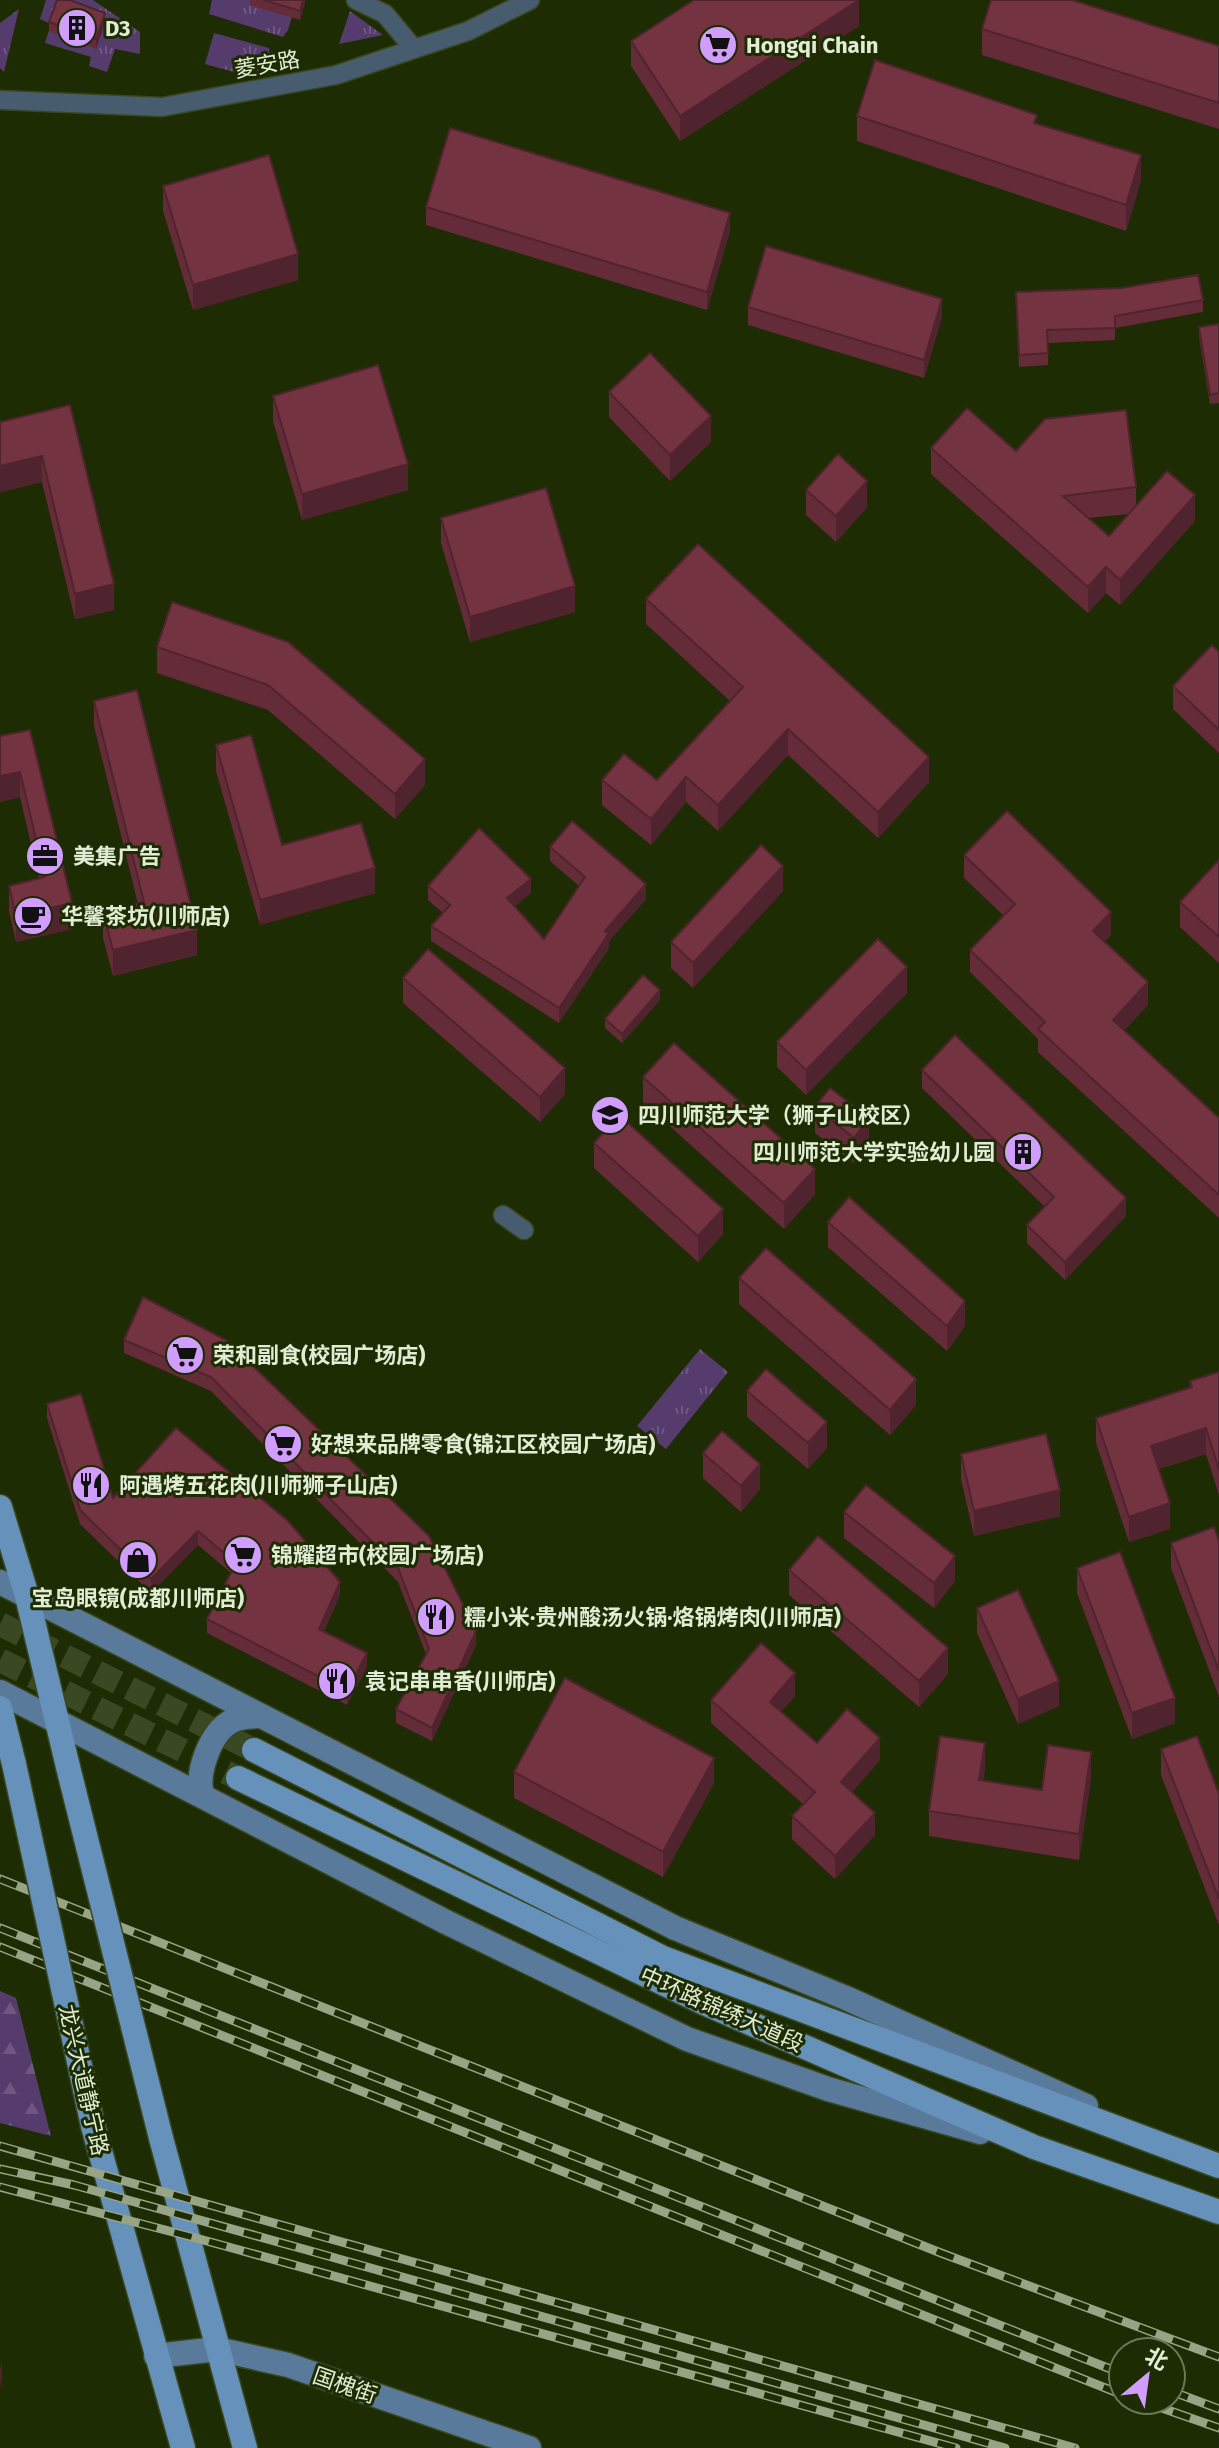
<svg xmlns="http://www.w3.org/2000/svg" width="1219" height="2448" font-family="'Fira Sans','Noto Sans SC',sans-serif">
<defs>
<pattern id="grass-tufts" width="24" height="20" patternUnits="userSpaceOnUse" patternTransform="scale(2)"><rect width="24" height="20" fill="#563b6d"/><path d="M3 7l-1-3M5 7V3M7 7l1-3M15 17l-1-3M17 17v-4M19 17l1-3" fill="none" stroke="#6e5881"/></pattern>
<pattern id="forest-firs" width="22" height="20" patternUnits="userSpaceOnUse" patternTransform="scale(2)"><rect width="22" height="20" fill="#563b6d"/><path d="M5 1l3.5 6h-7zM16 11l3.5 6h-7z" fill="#6e5881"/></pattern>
</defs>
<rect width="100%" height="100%" fill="#1d2c02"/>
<g fill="url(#grass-tufts)">
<path d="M46,0H93L140,32V54L115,49L107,72L89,66L91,57L45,43L51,24L40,19Z"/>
<path d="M212,0H297L288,30L283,37L209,14Z"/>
<path d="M19,9L4,72L0,68V23Z"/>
<path d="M350,11L383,35L339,44Z"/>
<path d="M214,33L269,48L272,68L245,75L205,64Z"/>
<path d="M700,1349L728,1372L666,1449L637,1426Z"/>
</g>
<path fill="url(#forest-firs)" d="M0,1991L16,1998L51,2136L0,2123Z"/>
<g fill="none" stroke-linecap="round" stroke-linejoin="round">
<g stroke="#3a4922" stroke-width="24" stroke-dasharray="24 12" stroke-linecap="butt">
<path d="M0,1624L254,1750"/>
<path d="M0,1660L238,1778"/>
</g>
<defs>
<g id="street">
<path d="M356,0L385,14L414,49"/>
<path d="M0,100L162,107L336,75L468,31L530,0"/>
<path d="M503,1215L524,1230"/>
</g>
<g id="secondary">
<path d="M0,1582L675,1928L846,1998L1086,2106"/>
<path d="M0,1692L446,1922L687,2039L828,2089L980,2132"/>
<path d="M202,1795C196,1773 210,1732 232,1721C239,1717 250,1717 257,1716"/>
<path d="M156,2356L217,2349L288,2365L529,2448"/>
</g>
<g id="primary">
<path d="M0,1507L27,1596L68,1767"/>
<path d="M0,1708L14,1764"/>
<path d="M254,1750L663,1958L1219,2166"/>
<path d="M238,1778L704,2003L1034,2147L1219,2212"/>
<path d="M93,2126L183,2448"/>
<path d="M161,2138L245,2448"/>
</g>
</defs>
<use href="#street" stroke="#38471f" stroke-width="21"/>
<use href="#secondary" stroke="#38471f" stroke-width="27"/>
<use href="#primary" stroke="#38471f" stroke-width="27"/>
<use href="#street" stroke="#485c70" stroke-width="18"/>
<use href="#secondary" stroke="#597a9a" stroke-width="24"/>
<use href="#primary" stroke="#6691ba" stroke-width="24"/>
<defs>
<g id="rail">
<path d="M0,1879L941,2253L1219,2357"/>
<path d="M0,1928L1123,2374"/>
<path d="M0,1947L1123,2395"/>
<path d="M0,2146L1075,2448"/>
<path d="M0,2169L74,2185L307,2250L1005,2448"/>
<path d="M0,2187L196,2238L956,2448"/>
<path d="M1171,2391L1219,2409"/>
<path d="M1139,2400L1219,2428"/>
</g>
</defs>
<use href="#rail" stroke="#97a485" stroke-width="9"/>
<use href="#rail" stroke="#1d2c02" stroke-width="6" stroke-dasharray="18" stroke-linecap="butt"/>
<defs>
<g id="primary-bridge">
<path d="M14,1764L93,2126"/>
<path d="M68,1767L161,2138"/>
</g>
</defs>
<use href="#primary-bridge" stroke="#38471f" stroke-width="27" stroke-linecap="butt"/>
<use href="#primary-bridge" stroke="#6691ba" stroke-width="24"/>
</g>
<g fill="#632c38" fill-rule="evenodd">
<path d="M250,0H305V2L300,20L250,5Z"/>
<path d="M49,22H105L96,49L49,31Z"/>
<path d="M859,26L680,141L631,66V41Z"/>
<path d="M982,29L1219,46V129L982,55Z"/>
<path d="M857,116L1037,124L1141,180L1126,231L857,141Z"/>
<path d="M163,186L298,280L193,310L163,211Z"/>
<path d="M426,207L730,231L707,310L426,225Z"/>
<path d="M1203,300V312L1115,328V340L1048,343V365L1019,367L1016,305Z"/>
<path d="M748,307L942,317L924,378L748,325Z"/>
<path d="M1219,324V403L1210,404L1199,337V327Z"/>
<path d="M609,392L711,442L670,481L609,417Z"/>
<path d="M273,396L408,490L302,520L273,421Z"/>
<path d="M70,405L114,610L75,619L42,482L0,492Z"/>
<path d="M931,448L1016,451L1136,487V506L1195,521L1120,605L1106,593L1088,613L931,474ZM1129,514L1109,536L1088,518Z"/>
<path d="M806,490L867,507L836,542L806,515Z"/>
<path d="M441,518L575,612L470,642L441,543Z"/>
<path d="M646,599L929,782L878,838L788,755L718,831L686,802L651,845L602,805V780H657L730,701L646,624Z"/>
<path d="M172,602L425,785L395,819L268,710L157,673V647Z"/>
<path d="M1219,652V753L1173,709V686Z"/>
<path d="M94,701L197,955L113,976L103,938V912L138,904L94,726Z"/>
<path d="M30,730L72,929L16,942L9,911V886L39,878L20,797L0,802V736Z"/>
<path d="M216,745L282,845L375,893L260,925L216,771Z"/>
<path d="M550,847L646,899L609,941V948L559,1023L431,941V926L443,913L428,900V886L531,893L515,906L544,939L579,886L550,861Z"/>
<path d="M964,855L1111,935L1104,942L1148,1005L1124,1030L1219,1118V1218L1038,1052V1039L970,972V950L1003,915L964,878Z"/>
<path d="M1219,860V963L1180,927V902Z"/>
<path d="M783,891L693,988L671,968V942Z"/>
<path d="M403,978L565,1094L540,1122L403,1003Z"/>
<path d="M907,993L806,1095L777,1067V1042Z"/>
<path d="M660,1000L622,1043L605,1028V1019Z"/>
<path d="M922,1070L1126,1216L1065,1280L1027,1243V1225L1045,1207L922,1088Z"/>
<path d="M643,1077L815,1194L784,1229L643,1102Z"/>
<path d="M815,1107L869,1144L854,1163L815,1133Z"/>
<path d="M594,1143L723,1234L698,1262L594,1168Z"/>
<path d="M828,1222L965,1326L947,1351L828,1247Z"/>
<path d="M739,1278L916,1405L890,1435L739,1304Z"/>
<path d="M143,1297L476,1645L432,1741L396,1723V1709L426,1654L398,1582L211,1391L124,1353V1340Z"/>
<path d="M1219,1372V1495L1206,1454L1159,1469L1170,1529L1129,1542L1096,1443V1418L1190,1387V1381Z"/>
<path d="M747,1391L827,1448L808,1469L747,1417Z"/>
<path d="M47,1404L113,1498L176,1428L340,1595L324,1631L367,1667L347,1705L207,1633V1619L231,1573L198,1545L151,1593L80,1524L47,1418Z"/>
<path d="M703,1453L760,1489L741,1512L703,1478Z"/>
<path d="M961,1454L1060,1516L974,1536L961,1479Z"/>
<path d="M844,1512L955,1581L934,1608L844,1538Z"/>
<path d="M1219,1541V1697L1171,1568V1543Z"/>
<path d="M1077,1568L1175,1723L1132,1739L1077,1593Z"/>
<path d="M789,1570L948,1674L919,1707L789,1595Z"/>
<path d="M977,1608L1059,1706L1018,1724L977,1633Z"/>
<path d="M795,1696L781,1712L817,1743L880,1760L852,1792L875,1835L835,1879L792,1839V1816L803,1804L711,1723V1700Z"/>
<path d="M1161,1749L1219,1794V1925L1161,1775Z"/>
<path d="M985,1769L983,1781L1042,1790L1091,1778L1079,1860L929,1836V1811Z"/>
<path d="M514,1772L714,1783L663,1877L514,1798Z"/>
</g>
<g fill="#50242e">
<path d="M303,0H305V2L300,20V11Z"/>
<path d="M859,0V26L680,141V116Z"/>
<path d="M105,13V22L96,49V39Z"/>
<path d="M1141,155V180L1126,231V205Z"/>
<path d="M730,213V231L707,310V292Z"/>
<path d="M298,254V280L193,310V285Z"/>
<path d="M942,299V317L924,378V360Z"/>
<path d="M711,416V442L670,481V455Z"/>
<path d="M42,456V482L0,492V466Z"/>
<path d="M408,464V490L302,520V494Z"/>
<path d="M867,481V507L836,542V516Z"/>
<path d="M1195,495V521L1120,605V580Z"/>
<path d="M1106,567V593L1088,613V587Z"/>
<path d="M114,584V610L75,619V594Z"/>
<path d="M575,586V612L470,642V617Z"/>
<path d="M788,729V755L718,831V805Z"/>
<path d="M929,757V782L878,838V812Z"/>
<path d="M425,759V785L395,819V794Z"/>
<path d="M20,772V797L0,802V776Z"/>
<path d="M686,777V802L651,845V819Z"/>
<path d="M783,866V891L693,988V963Z"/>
<path d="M375,868V893L260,925V900Z"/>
<path d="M531,879V893L507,912V898Z"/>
<path d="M646,884V899L609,941V948L559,1023V1008L605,931Z"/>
<path d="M72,903V929L16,942V916Z"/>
<path d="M1111,912V935L1093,954V931Z"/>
<path d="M197,930V955L113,976V950Z"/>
<path d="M907,967V993L806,1095V1070Z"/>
<path d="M1148,982V1005L1113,1043V1020Z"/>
<path d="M660,990V1000L622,1043V1034Z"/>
<path d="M565,1068V1094L540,1122V1097Z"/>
<path d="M869,1118V1144L854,1163V1138Z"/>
<path d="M815,1169V1194L784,1229V1203Z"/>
<path d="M1126,1198V1216L1065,1280V1262Z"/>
<path d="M723,1209V1234L698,1262V1236Z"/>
<path d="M965,1301V1326L947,1351V1326Z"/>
<path d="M916,1379V1405L890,1435V1410Z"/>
<path d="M827,1422V1448L808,1469V1443Z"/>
<path d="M1206,1428V1454L1151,1471V1446Z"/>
<path d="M760,1464V1489L741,1512V1486Z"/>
<path d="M1060,1490V1516L974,1536V1511Z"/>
<path d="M1170,1503V1529L1129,1542V1517Z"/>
<path d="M198,1531V1545L151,1593V1579Z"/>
<path d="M955,1556V1581L934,1608V1583Z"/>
<path d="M340,1582V1595L319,1642V1629Z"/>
<path d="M476,1631V1645L432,1741V1728Z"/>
<path d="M948,1648V1674L919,1707V1681Z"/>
<path d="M367,1653V1667L347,1705V1691Z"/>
<path d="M795,1673V1696L770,1724V1702Z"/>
<path d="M1059,1681V1706L1018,1724V1699Z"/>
<path d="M1175,1698V1723L1132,1739V1713Z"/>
<path d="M880,1738V1760L841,1804V1782Z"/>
<path d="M985,1743V1769L979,1806V1780Z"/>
<path d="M1091,1752V1778L1079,1860V1834Z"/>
<path d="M714,1758V1783L663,1877V1852Z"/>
<path d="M875,1813V1835L835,1879V1856Z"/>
<path d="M2,2360V2378L0,2388V2370Z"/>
</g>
<g fill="#733341" stroke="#50242e" stroke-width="2">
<path d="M57,0H70L105,13L96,39L49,22Z"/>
<path d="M264,0H303L300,11Z"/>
<path d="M694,0H859L680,116L631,41Z"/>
<path d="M991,0H1072L1219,46V103L982,29Z"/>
<path d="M875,60L1037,115L1034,123L1141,155L1126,205L857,116Z"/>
<path d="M450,128L730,213L707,292L426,207Z"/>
<path d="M269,155L298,254L193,285L163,186Z"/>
<path d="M766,246L942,299L924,360L748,307Z"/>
<path d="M1198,275L1203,300L1115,316V328L1047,330L1048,353L1019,355L1016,292L1122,288Z"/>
<path d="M1219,324V393L1210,395L1199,327Z"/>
<path d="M650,353L711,416L670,455L609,392Z"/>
<path d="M378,365L408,464L302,494L273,396Z"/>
<path d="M70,405L114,584L75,594L42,456L0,466V422Z"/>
<path d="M967,408L1016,451L1045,419L1126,410L1136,487L1063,496L1109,536L1167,471L1195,495L1120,580L1106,567L1088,587L931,448Z"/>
<path d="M838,454L867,481L836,516L806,490Z"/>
<path d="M546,488L575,586L470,617L441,518Z"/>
<path d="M698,544L929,757L878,812L788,729L718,805L686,777L651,819L602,780L624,754L657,780L743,687L646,599Z"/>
<path d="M172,602L288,642L425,759L395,794L268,685L157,647Z"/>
<path d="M1212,645L1219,652V730L1173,686Z"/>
<path d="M137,690L197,930L113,950L103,912L144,902L94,701Z"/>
<path d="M30,730L72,903L16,916L9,886L45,877L20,772L0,776V736Z"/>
<path d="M251,735L282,845L361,823L375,868L260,900L216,745Z"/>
<path d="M1007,811L1111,912L1093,931L1148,982L1113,1020L1219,1118V1195L1038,1029L1045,1022L970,950L1015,904L964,855Z"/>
<path d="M572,821L646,884L605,931L609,933L559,1008L431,926L450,905L428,886L479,828L531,879L507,898L544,939L585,877L550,847Z"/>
<path d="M761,845L783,866L693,963L671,942Z"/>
<path d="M1219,860V937L1180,902Z"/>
<path d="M878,939L907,967L806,1070L777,1042Z"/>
<path d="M428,949L565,1068L540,1097L403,978Z"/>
<path d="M643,975L660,990L622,1034L605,1019Z"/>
<path d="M955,1035L1126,1198L1065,1262L1027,1225L1054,1197L922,1070Z"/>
<path d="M674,1043L815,1169L784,1203L643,1077Z"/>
<path d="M830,1088L869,1118L854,1138L815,1107Z"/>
<path d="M619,1115L723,1209L698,1236L594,1143Z"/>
<path d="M849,1197L965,1301L947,1326L828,1222Z"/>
<path d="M766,1248L916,1379L890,1410L739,1278Z"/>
<path d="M143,1297L226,1340L429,1536L476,1631L432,1728L396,1709L429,1649L398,1568L211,1377L124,1340Z"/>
<path d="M766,1369L827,1422L808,1443L747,1391Z"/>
<path d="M1219,1372V1470L1206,1428L1151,1446L1170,1503L1129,1517L1096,1418L1192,1387L1190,1381Z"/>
<path d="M81,1394L113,1498L176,1428L288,1521L340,1582L319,1629L367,1653L347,1691L207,1619L236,1563L198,1531L151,1579L80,1510L47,1404Z"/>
<path d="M722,1431L760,1464L741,1486L703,1453Z"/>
<path d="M1046,1434L1060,1490L974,1511L961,1454Z"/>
<path d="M866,1485L955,1556L934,1583L844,1512Z"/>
<path d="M1214,1527L1219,1541V1671L1171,1543Z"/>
<path d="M818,1536L948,1648L919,1681L789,1570Z"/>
<path d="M1120,1552L1175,1698L1132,1713L1077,1568Z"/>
<path d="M1018,1590L1059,1681L1018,1699L977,1608Z"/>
<path d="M761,1643L795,1673L770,1702L817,1743L847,1709L880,1738L841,1782L875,1813L835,1856L792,1816L815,1792L711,1700Z"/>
<path d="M565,1678L714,1758L663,1852L514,1772Z"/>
<path d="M940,1736L985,1743L979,1780L1042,1790L1048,1745L1091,1752L1079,1834L929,1811Z"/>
<path d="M1197,1736L1219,1794V1899L1161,1749Z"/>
</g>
<defs>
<symbol id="building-disc" viewBox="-11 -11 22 22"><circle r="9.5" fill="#d19dfe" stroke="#1d2c02"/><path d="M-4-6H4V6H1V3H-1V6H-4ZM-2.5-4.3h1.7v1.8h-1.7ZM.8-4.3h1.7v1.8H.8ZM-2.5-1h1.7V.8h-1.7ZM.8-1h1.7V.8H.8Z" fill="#111"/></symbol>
<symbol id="supermarket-disc" viewBox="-11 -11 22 22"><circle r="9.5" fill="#d19dfe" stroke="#1d2c02"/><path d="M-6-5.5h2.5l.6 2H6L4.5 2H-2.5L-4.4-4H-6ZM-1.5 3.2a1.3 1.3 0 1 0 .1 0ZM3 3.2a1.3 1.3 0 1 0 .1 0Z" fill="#111"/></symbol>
<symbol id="office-disc" viewBox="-11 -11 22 22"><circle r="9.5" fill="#d19dfe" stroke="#1d2c02"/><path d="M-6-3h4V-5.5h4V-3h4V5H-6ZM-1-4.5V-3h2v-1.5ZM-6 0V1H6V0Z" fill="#111"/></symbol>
<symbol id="cafe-disc" viewBox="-11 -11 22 22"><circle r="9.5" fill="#d19dfe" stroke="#1d2c02"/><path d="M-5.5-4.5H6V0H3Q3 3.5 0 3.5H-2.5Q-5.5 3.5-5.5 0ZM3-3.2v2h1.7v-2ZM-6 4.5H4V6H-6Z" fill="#111"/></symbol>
<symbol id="university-disc" viewBox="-11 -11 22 22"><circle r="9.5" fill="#d19dfe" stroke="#1d2c02"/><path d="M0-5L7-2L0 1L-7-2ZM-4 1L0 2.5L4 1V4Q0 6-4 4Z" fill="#111"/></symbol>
<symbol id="restaurant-disc" viewBox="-11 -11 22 22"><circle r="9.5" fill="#d19dfe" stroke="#1d2c02"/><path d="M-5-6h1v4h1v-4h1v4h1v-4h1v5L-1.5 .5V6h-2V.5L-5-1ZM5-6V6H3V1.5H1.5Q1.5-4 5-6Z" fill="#111"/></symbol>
<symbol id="shop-disc" viewBox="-11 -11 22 22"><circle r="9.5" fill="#d19dfe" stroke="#1d2c02"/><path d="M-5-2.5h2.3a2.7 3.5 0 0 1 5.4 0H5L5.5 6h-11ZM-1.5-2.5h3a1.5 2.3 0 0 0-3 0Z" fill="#111"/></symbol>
</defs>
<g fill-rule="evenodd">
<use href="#building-disc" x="55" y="6" width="44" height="44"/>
<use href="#supermarket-disc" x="696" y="23" width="44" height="44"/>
<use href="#office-disc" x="23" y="834" width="44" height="44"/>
<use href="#cafe-disc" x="11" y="894" width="44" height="44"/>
<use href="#university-disc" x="588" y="1093" width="44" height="44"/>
<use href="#building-disc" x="1001" y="1130" width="44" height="44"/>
<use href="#supermarket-disc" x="163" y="1333" width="44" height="44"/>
<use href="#supermarket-disc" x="261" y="1422" width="44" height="44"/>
<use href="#restaurant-disc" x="69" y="1463" width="44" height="44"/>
<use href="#supermarket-disc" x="221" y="1533" width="44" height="44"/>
<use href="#shop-disc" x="116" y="1538" width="44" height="44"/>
<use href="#restaurant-disc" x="414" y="1595" width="44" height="44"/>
<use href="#restaurant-disc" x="315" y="1659" width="44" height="44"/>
</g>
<g text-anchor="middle" stroke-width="6" stroke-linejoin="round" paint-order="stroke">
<g font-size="22" font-weight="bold" fill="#e1ecd4" stroke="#1d2c02" text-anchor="start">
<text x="105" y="36">D3</text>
<text x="746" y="53">Hongqi Chain</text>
<text x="73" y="864">美集广告</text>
<text x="61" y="924">华馨茶坊(川师店)</text>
<text x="638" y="1123">四川师范大学（狮子山校区）</text>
<text x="995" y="1160" text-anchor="end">四川师范大学实验幼儿园</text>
<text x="213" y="1363">荣和副食(校园广场店)</text>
<text x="311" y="1452">好想来品牌零食(锦江区校园广场店)</text>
<text x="119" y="1493">阿遇烤五花肉(川师狮子山店)</text>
<text x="271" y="1563">锦耀超市(校园广场店)</text>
<text x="138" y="1606" text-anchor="middle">宝岛眼镜(成都川师店)</text>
<text x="464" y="1625">糯小米·贵州酸汤火锅·烙锅烤肉(川师店)</text>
<text x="365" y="1689">袁记串串香(川师店)</text>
</g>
<g font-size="22" fill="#e1ecd4" stroke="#1d2c02">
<text transform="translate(267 64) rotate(-10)" y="8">菱安路</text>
<text transform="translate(722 2009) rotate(24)" y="8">中环路锦绣大道段</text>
<text transform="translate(84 2080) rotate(77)" y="8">龙兴大道静宁路</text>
<text transform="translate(345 2385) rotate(19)" y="8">国槐街</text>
</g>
</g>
<g transform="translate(1147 2376) rotate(29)"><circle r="38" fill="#1d2c02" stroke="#6b7956" stroke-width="2"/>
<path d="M0-6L14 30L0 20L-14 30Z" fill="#d19dfe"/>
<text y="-12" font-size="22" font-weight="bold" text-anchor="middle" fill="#e1ecd4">北</text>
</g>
</svg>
